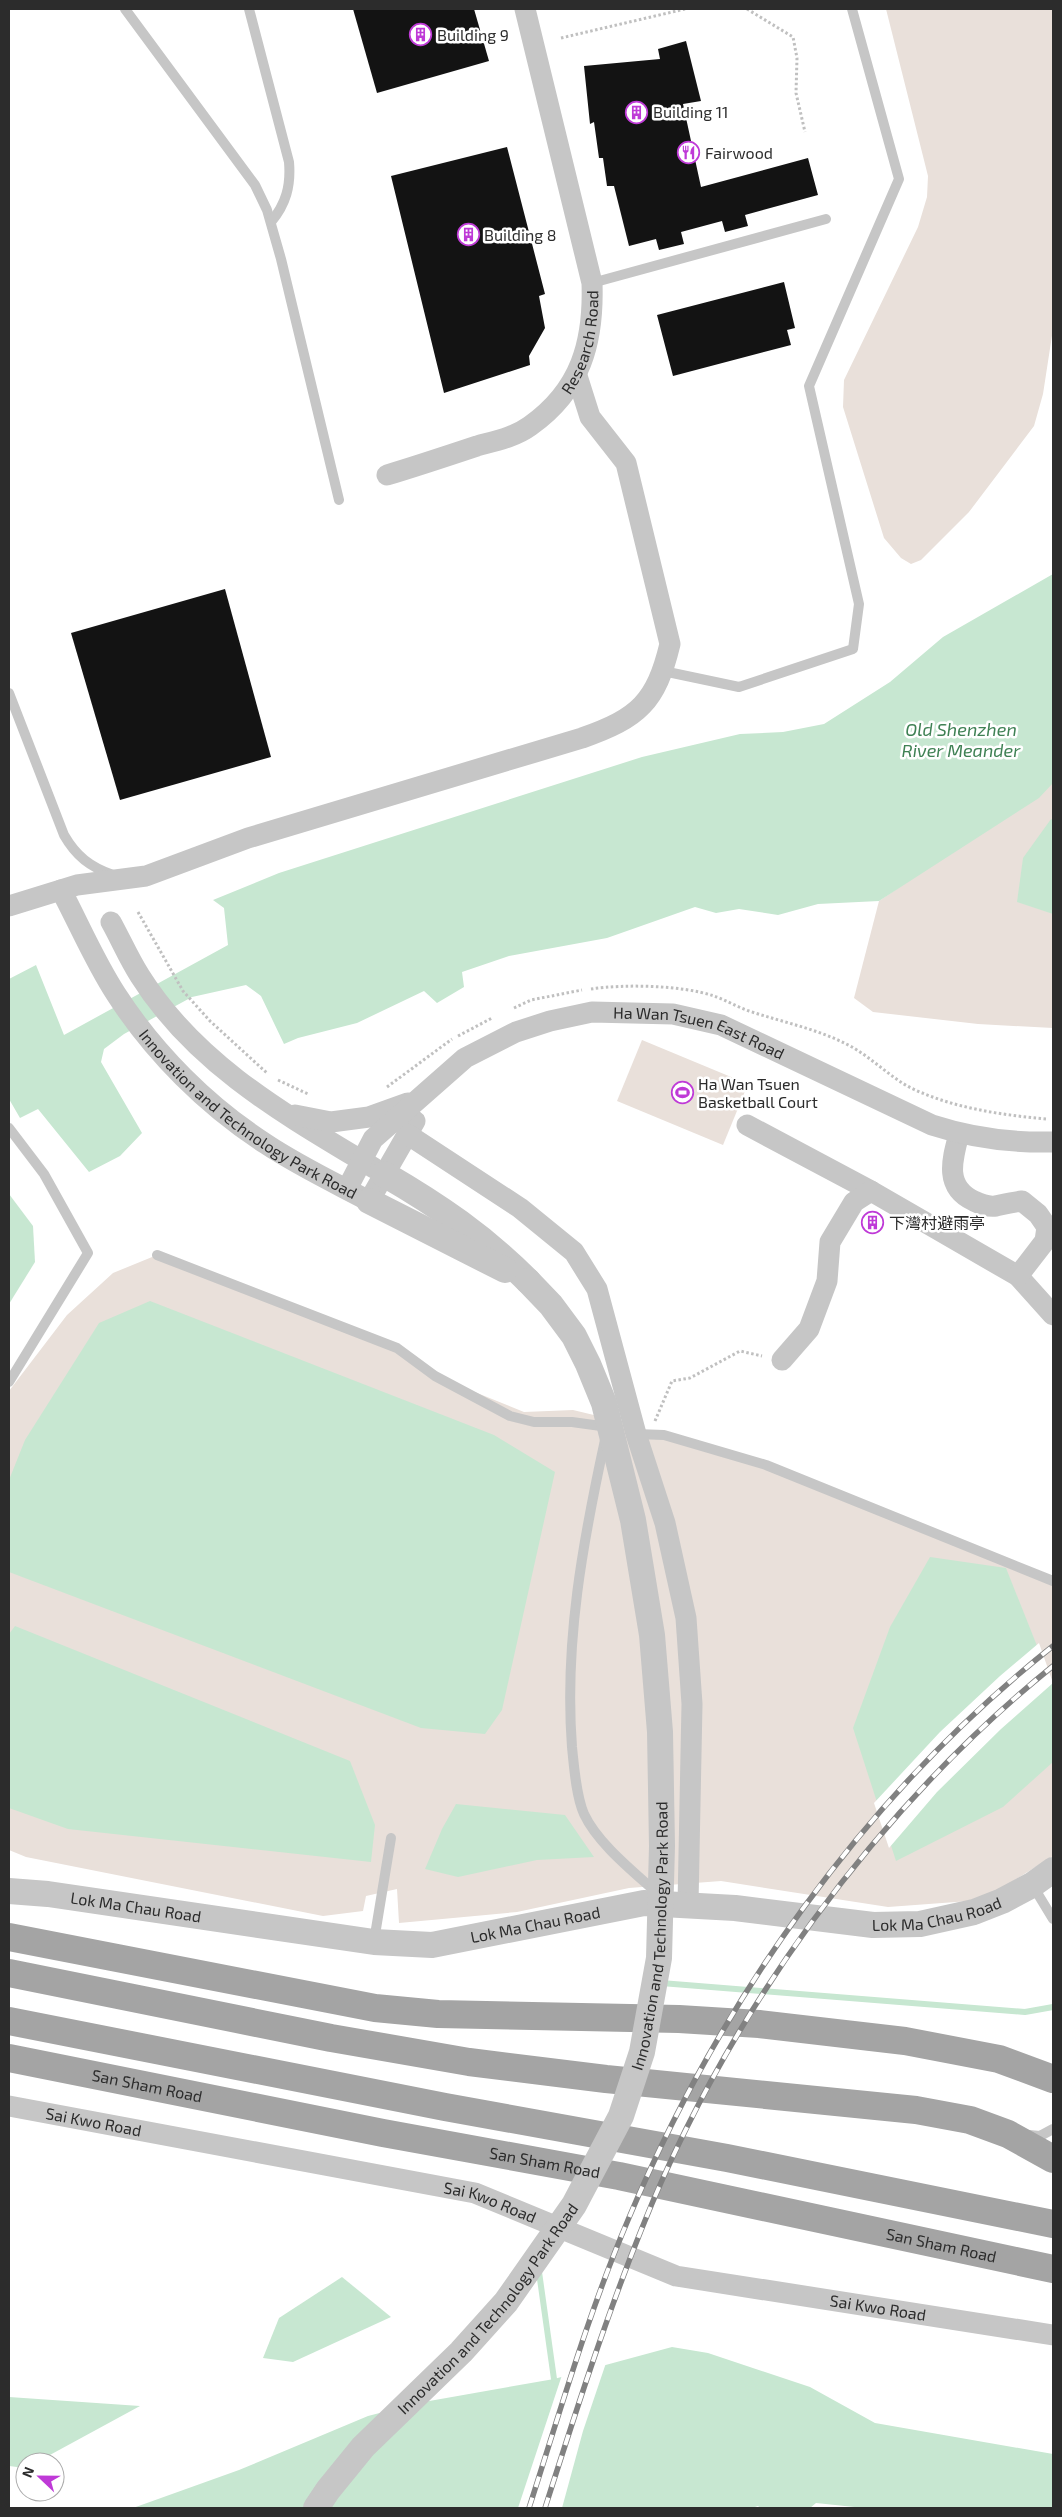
<svg xmlns="http://www.w3.org/2000/svg" width="1062" height="2517" font-family="'Exo 2','Noto Sans SC',sans-serif">
<rect width="100%" height="100%" fill="#fff"/>
<g fill="#e9e0da">
<path d="M886,9H1053V329L1043,394L1034,426L969,512L921,560L911,564L901,558L884,538L843,407L844,380L918,227L927,197L928,176Z"/>
<path d="M1053,783V1028L978,1024L873,1012L854,998L879,901Z"/>
<path d="M642,1040L748,1084L723,1145L617,1101Z"/>
<path d="M157,1255L397,1348L435,1376L524,1412L573,1410L598,1416L766,1465L1053,1581V1856L983,1900L888,1907L721,1881L629,1888L517,1912L399,1923L397,1889L366,1896L363,1911L323,1916L26,1857L9,1850V1391L67,1315L113,1273Z"/>
</g>
<g fill="#c7e7d1">
<path d="M1053,574V783L1039,798L879,901L818,904L778,915L739,909L716,913L695,907L607,938L509,956L462,972L464,987L437,1003L424,991L357,1023L298,1038L284,1044L261,996L246,985L192,997L124,1034L104,1049L101,1062L142,1133L120,1156L89,1172L38,1109L20,1118L9,1099V979L36,965L64,1035L228,945L224,908L213,900L279,873L642,757L740,734L783,732L824,724L890,682L943,637Z"/>
<path d="M1051,819L1053,820V914L1017,902L1023,858Z"/>
<path d="M9,1194L33,1226L35,1262L9,1304Z"/>
<path d="M150,1301L494,1435L555,1472L502,1710L485,1734L421,1728L9,1572V1480L25,1440L99,1323Z"/>
<path d="M930,1557L1006,1568L1053,1686V1762L1003,1807L896,1861L853,1728L890,1627Z"/>
<path d="M15,1626L350,1761L375,1825L371,1862L68,1829L9,1808V1634Z"/>
<path d="M456,1804L565,1815L594,1857L537,1860L458,1877L425,1869L442,1829Z"/>
<path d="M342,2277L391,2317L293,2362L263,2358L279,2318Z"/>
<path d="M672,2347L708,2353L810,2387L875,2423L1053,2454V2508H864L816,2503L810,2508H760L758,2506L752,2508H133L239,2470L368,2416L418,2403L554,2379Z"/>
<path d="M9,2397L140,2406L37,2462H25V2468L9,2466Z"/>
</g>
<g fill="#fff">
<path d="M1039,1643L1053,1683L1001,1729L937,1792L889,1848L874,1803L940,1732L1000,1676Z"/>
<path d="M606,2363L583,2431L562,2508H518L562,2375Z"/>
</g>
<g fill="none" stroke-linecap="round" stroke-linejoin="round">
<g stroke="#c7e7d1" stroke-width="6">
<path d="M661,1983L1025,2012L1053,2007"/>
<path d="M539,2272L554,2379"/>
</g>
</g>
<g fill="#131313">
<path d="M353,9H474L489,61L377,93Z"/>
<path d="M686,41L701,101L683,104L701,187L808,158L818,195L745,215L748,226L725,232L722,221L681,232L684,244L659,250L656,239L629,246L614,186H607L603,158H599L594,122L590,124L584,66L660,59L658,49Z"/>
<path d="M507,147L545,294L539,296L545,328L529,356L530,365L444,393L391,176Z"/>
<path d="M784,282L795,328L787,330L791,345L673,376L657,315Z"/>
<path d="M225,589L271,757L120,800L71,633Z"/>
</g>
<g fill="none" stroke-linecap="round" stroke-linejoin="round">
<g stroke="#c0c0c0" stroke-width="3" stroke-dasharray="2.5 2.5" stroke-linecap="butt">
<path d="M747,9L793,37L797,58L796,93L805,132"/>
<path d="M561,38L685,9"/>
<path d="M138,912L183,991L210,1021L268,1074"/>
<path d="M591,989C625,984 681,985 714,996C726,1000 737,1007 749,1011C785,1023 819,1029 852,1047C873,1059 890,1077 911,1088C953,1108 1001,1115 1047,1119"/>
<path d="M514,1008L531,1000L582,990"/>
<path d="M458,1036L492,1018"/>
<path d="M278,1080L308,1094"/>
<path d="M387,1087L452,1039"/>
<path d="M655,1421L672,1381L690,1378L740,1351L762,1356"/>
</g>
<g stroke="#c6c6c6" stroke-width="10">
<path d="M125,9L255,185L267,210L281,259L339,500"/>
<path d="M249,9L289,162C291,186 286,204 271,222"/>
<path d="M592,283L826,219"/>
<path d="M663,671L739,687L853,649L859,604L809,386L899,179L852,9"/>
<path d="M9,693L64,835C76,856 90,867 113,875"/>
<path d="M9,1128L44,1174L88,1253L9,1382"/>
<path d="M157,1255L397,1348L435,1376L510,1416L534,1422H572L608,1427"/>
<path d="M636,1434L664,1435L766,1465L1053,1581"/>
<path d="M605,1440C583,1541 564,1643 572,1747C574,1766 576,1796 584,1814C598,1844 634,1872 658,1894"/>
<path d="M1033,1886L1053,1919"/>
<path d="M374,1941L391,1838"/>
<path d="M1029,2135L1040,2136L1053,2129"/>
</g>
<g stroke="#c6c6c6" stroke-width="21">
<path id="s1" d="M387,475C417,466 447,456 477,446C495,441 515,437 530,426C581,390 594,342 592,283L525,9"/>
<path id="s2" d="M61,890C79,924 95,962 116,994C154,1053 207,1106 266,1144C299,1166 335,1183 369,1201L415,1121"/>
<path d="M9,906L77,885L146,876L248,838L582,738C639,718 656,702 670,644L626,463L590,417L577,376"/>
<path d="M111,922C121,940 129,959 140,976C196,1065 286,1115 374,1168"/>
<path d="M295,1115L331,1122L369,1117L408,1103"/>
<path d="M747,1125L871,1191L1018,1276L1053,1315"/>
<path d="M407,1134L520,1208L574,1252L597,1289L636,1434L665,1523L686,1618L692,1704L688,1904"/>
<path d="M959,1134C952,1160 944,1187 974,1201C980,1204 989,1207 996,1206C1005,1204 1013,1202 1022,1201L1038,1214L1047,1227L1045,1241L1018,1276"/>
<path id="s3" d="M347,1189L373,1139L465,1058L516,1032L550,1021L592,1012L673,1014L721,1025L932,1125C972,1138 1011,1143 1053,1142"/>
<path d="M782,1360L809,1329L827,1281L830,1242L854,1202L871,1191"/>
<path id="s4" d="M9,2106L475,2193L676,2276L1053,2335"/>
</g>
<g stroke="#c6c6c6" stroke-width="26">
<path d="M384,1174C439,1206 483,1236 528,1281"/>
<path d="M369,1201L505,1270"/>
<path id="s5" d="M9,1891L48,1894L374,1942L432,1945L644,1903L735,1908L873,1925L920,1924L974,1912L1002,1901L1032,1885L1053,1870"/>
</g>
<g stroke="#a4a4a4" stroke-width="28">
<path d="M9,1937L375,2008L438,2014L679,2019L759,2024L905,2041L999,2059L1053,2079"/>
<path d="M9,1973L331,2038L469,2062L606,2079L916,2110L970,2120L1008,2134L1053,2159"/>
<path d="M9,2021L445,2107L727,2158L1053,2224"/>
<path id="s6" d="M9,2058L383,2133L619,2176L1053,2269"/>
</g>
<defs>
<g id="rail">
<path d="M529,2508C560,2412 588,2314 628,2220C720,2000 865,1795 1053,1646"/>
<path d="M545,2508C575,2414 605,2320 642,2228C726,2016 875,1810 1053,1666"/>
</g>
</defs>
<use href="#rail" stroke="#818181" stroke-width="5.5"/>
<use href="#rail" stroke="#fff" stroke-width="4" stroke-dasharray="11" stroke-linecap="butt"/>
<path stroke="#c6c6c6" stroke-width="26" id="s7" d="M316,2508L328,2490L363,2447L461,2352L506,2302L574,2205L621,2116L642,2052L659,1958L662,1846L660,1732L652,1635L633,1520L604,1403L588,1364L574,1336L551,1305L528,1281"/>
</g>
<defs>
<symbol id="building-ring" viewBox="-11 -11 22 22"><circle r="9.5" fill="#fff" stroke="#bf3ad7" stroke-width="1.5"/><path d="M-4-6H4V6H1V3H-1V6H-4ZM-2.5-4.3h1.7v1.8h-1.7ZM.8-4.3h1.7v1.8H.8ZM-2.5-1h1.7V.8h-1.7ZM.8-1h1.7V.8H.8Z" fill="#bf3ad7"/></symbol>
<symbol id="restaurant-ring" viewBox="-11 -11 22 22"><circle r="9.5" fill="#fff" stroke="#bf3ad7" stroke-width="1.5"/><path d="M-5-6h1v4h1v-4h1v4h1v-4h1v5L-1.5 .5V6h-2V.5L-5-1ZM5-6V6H3V1.5H1.5Q1.5-4 5-6Z" fill="#bf3ad7"/></symbol>
<symbol id="stadium-ring" viewBox="-11 -11 22 22"><circle r="9.5" fill="#fff" stroke="#bf3ad7" stroke-width="1.5"/><path d="M0-5a6.5 5 0 1 0 0 10a6.5 5 0 1 0 0-10ZM-3.5-1.8h7v3.6h-7Z" fill="#bf3ad7"/></symbol>
</defs>
<g fill-rule="evenodd">
<use href="#building-ring" x="408" y="22" width="25" height="25"/>
<use href="#building-ring" x="624" y="100" width="25" height="25"/>
<use href="#restaurant-ring" x="676" y="140" width="25" height="25"/>
<use href="#building-ring" x="456" y="222" width="25" height="25"/>
<use href="#stadium-ring" x="670" y="1080" width="25" height="25"/>
<use href="#building-ring" x="860" y="1210" width="25" height="25"/>
</g>
<g text-anchor="middle" stroke-width="5" stroke-linejoin="round" paint-order="stroke">
<g font-size="16" fill="#2c2c2c" stroke="#fff" text-anchor="start">
<text x="437" y="41">Building 9</text>
<text x="653" y="118">Building 11</text>
<text x="705" y="159">Fairwood</text>
<text x="484" y="241">Building 8</text>
<text x="698" y="1090">Ha Wan Tsuen<tspan x="698" dy="18">Basketball Court</tspan></text>
<text x="889" y="1229">下灣村避雨亭</text>
</g>
<g font-size="16" fill="#2c2c2c" stroke="#fff">
<text dy="6" stroke="none"><textPath href="#s1" startOffset="254">Research Road</textPath></text>
<text dy="6" stroke="none"><textPath href="#s3" startOffset="425">Ha Wan Tsuen East Road</textPath></text>
<text dy="6" stroke="none"><textPath href="#s2" startOffset="299">Innovation and Technology Park Road</textPath></text>
<text dy="6" stroke="none"><textPath href="#s5" startOffset="128">Lok Ma Chau Road</textPath></text>
<text dy="6" stroke="none"><textPath href="#s5" startOffset="938">Lok Ma Chau Road</textPath></text>
<text dy="6" stroke="none"><textPath href="#s5" startOffset="532">Lok Ma Chau Road</textPath></text>
<text dy="6" stroke="none"><textPath href="#s7" startOffset="684">Innovation and Technology Park Road</textPath></text>
<text dy="6" stroke="none"><textPath href="#s6" startOffset="141">San Sham Road</textPath></text>
<text dy="6" stroke="none"><textPath href="#s4" startOffset="86">Sai Kwo Road</textPath></text>
<text dy="6" stroke="none"><textPath href="#s6" startOffset="546">San Sham Road</textPath></text>
<text dy="6" stroke="none"><textPath href="#s4" startOffset="491">Sai Kwo Road</textPath></text>
<text dy="6" stroke="none"><textPath href="#s6" startOffset="951">San Sham Road</textPath></text>
<text dy="6" stroke="none"><textPath href="#s7" startOffset="264">Innovation and Technology Park Road</textPath></text>
<text dy="6" stroke="none"><textPath href="#s4" startOffset="896">Sai Kwo Road</textPath></text>
</g>
<g font-size="18" font-style="italic" fill="#3f8154" stroke="#fff">
<text x="961" y="736">Old Shenzhen<tspan x="961" dy="21">River Meander</tspan></text>
</g>
</g>
<rect width="1062" height="2517" fill="none" stroke="#2c2c2c" stroke-width="20"/>
<g transform="translate(40 2477) rotate(292)"><circle r="24" fill="#ffffff" stroke="#ababab"/>
<path d="M0-4L9 19L0 12L-9 19Z" fill="#bf3ad7"/>
<text y="-8" font-size="14" font-weight="bold" text-anchor="middle" fill="#2c2c2c">N</text>
</g>
</svg>
